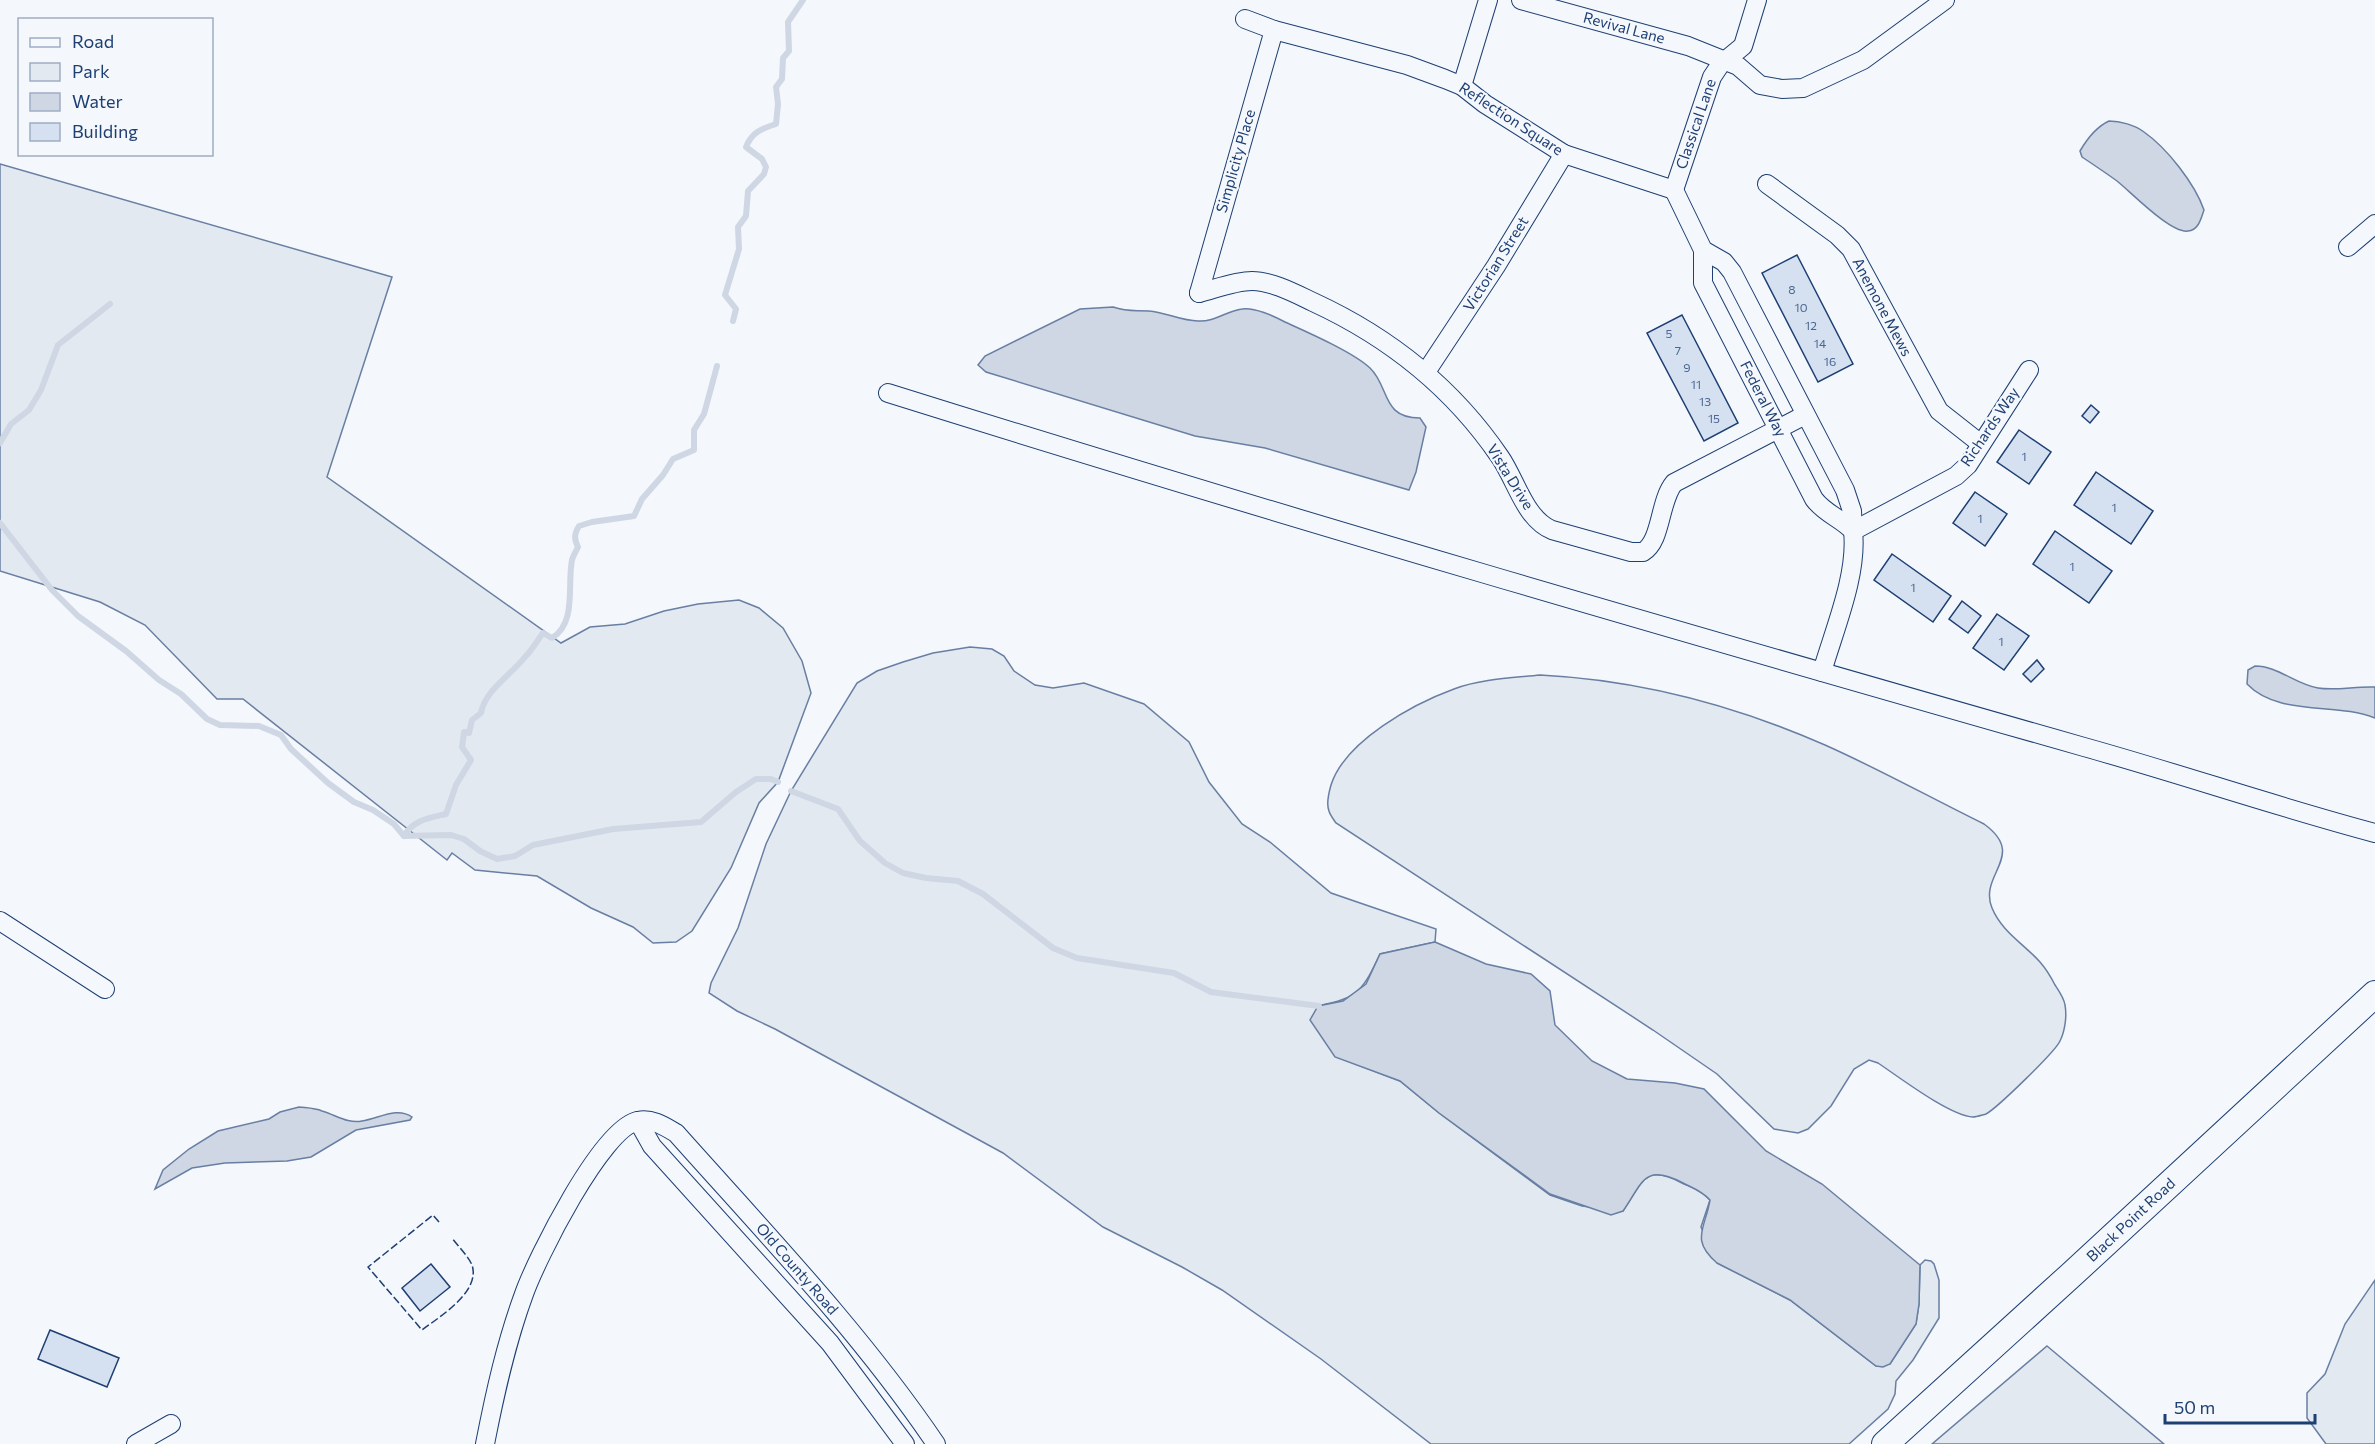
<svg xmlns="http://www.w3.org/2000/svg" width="2375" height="1444" font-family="Commissioner,sans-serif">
<rect width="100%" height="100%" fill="#f4f7fb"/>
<g fill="#e3e9f0" stroke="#687fa3" stroke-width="1.5">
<path d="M0,164L392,277L327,477L561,643L590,627L625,624L664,611L698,604L739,600L759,608L783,628L802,661L811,693L778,782L759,803L731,868L692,931L676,942L653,943L633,927L591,908L537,876L475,870L452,853L447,860L243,699H217L145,625L100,602L0,571Z"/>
<path d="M970,647L992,649L1004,656L1014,671L1035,685L1053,688L1084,683L1144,704L1189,742L1209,782L1242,824L1270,842L1331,893L1436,929L1435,942L1380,954C1363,990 1359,998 1318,1006L1335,1056L1400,1081L1439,1113L1550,1195L1582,1206L1623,1211C1643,1182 1644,1163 1682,1183C1693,1188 1702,1191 1710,1200L1701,1227L1717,1263L1790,1300L1876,1366L1890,1364L1916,1324L1919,1304L1920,1265L1925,1260L1931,1261L1934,1264L1939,1280V1318L1913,1360L1896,1381L1895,1394L1888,1409L1849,1444H1431L1321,1359L1222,1290L1182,1267L1103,1227L1003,1153L775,1029L737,1011L709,993L711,983L738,928L766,844L791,791L857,683L877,671L903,662L933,653Z"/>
<path d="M1540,675C1640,680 1734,705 1825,745C1879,769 1931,798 1984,824C2028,856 1978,874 1992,908C2002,932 2024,944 2040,962C2046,969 2051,977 2055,985C2059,991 2064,998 2065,1005C2067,1016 2065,1031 2060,1041C2055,1052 1997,1108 1986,1114C1982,1115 1976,1117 1973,1117C1950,1116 1899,1077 1878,1063L1869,1060L1854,1069L1831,1106L1808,1129L1798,1133L1774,1129L1717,1074L1653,1030L1336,823C1334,820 1330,815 1329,811C1326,804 1329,792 1331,785C1345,741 1413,704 1454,689C1481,679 1512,678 1540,675Z"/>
<path d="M2375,1280V1444H2326L2307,1418V1393L2325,1374L2345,1324Z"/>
<path d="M2047,1346L2164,1444H1932Z"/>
</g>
<g fill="#cfd7e4" stroke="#687fa3" stroke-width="1.5">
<path d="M2109,121C2120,121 2135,125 2144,132C2167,148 2195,184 2204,210C2201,218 2199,230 2188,231C2171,234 2131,192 2117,181C2106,173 2094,165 2082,157L2080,151C2087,139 2096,127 2109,121Z"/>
<path d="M1113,307C1128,312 1134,310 1149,311C1165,312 1181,321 1198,321C1215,322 1226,311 1242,309C1254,307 1274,316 1285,322C1307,332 1353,352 1370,368C1390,387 1381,418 1420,418L1426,427L1416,472L1409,490L1265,448L1195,436L986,372L978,365L985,356L1080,309Z"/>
<path d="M2255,666C2278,666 2295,684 2318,688C2336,691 2356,686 2375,687V718C2336,702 2279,717 2247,684L2248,670Z"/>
<path d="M1435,942L1486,964L1531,974L1550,991L1555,1025L1592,1061L1627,1079L1675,1083L1704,1089L1766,1151L1822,1184L1920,1265L1919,1304L1916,1324L1890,1364L1883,1367L1876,1366L1790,1300L1717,1263C1690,1240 1705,1229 1710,1200C1702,1191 1693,1188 1683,1183C1644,1163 1643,1182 1623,1211L1611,1215L1550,1194L1439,1113L1400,1081L1335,1057L1310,1020L1318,1006L1343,1001L1366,984L1380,954Z"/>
<path d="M299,1107C307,1108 315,1108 322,1111C336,1115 348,1124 362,1121C378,1119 397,1106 412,1117L410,1120L356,1130L311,1157L287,1161L225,1163L192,1168L155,1189L163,1170L189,1149L218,1131L269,1119L280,1112Z"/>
</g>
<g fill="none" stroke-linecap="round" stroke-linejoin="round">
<g stroke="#cfd7e4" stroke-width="6">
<path d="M733,321L736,309L725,295L739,249L738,227L746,216L748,191L764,174L766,167L762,159L746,147C752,132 761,129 776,124L778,104L776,87L782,79L783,58L789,51L788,22L803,0"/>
<path d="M0,443L11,424L29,410L41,390L58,345L110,304"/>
<path d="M0,523L52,590L78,616L126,651L159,680L181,694L207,719L220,725L259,726L281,735L291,749L328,783L354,802L373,810L394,824L404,836L451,835L464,839L480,851L497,859L515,856L533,845L613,829L701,822L736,792L756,779H771L778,782"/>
<path d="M791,791L838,809L860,841L885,863L903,873L926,878L958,881L983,894L1053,948L1077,958L1174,973L1211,992L1319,1006"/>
<path d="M404,836C413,820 429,818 446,814L456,785L471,760L462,747L464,732L469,733L472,720L481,713C485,690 511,675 525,657C532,650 537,641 543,633L552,638C577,623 567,585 572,560C573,556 576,551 578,547C574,539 574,534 579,526L592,522L634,516L642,499L663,475L673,459L694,450V430L704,414L717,366"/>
</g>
</g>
<g fill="#d5e0f0" stroke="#1d3f73" stroke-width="1.5">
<path d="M1797,255L1853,364L1818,382L1762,273Z"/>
<path d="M1682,315L1738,423L1704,441L1647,333Z"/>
<path d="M2091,405L2099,412L2090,423L2082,416Z"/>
<path d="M2019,430L2051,452L2029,484L1997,462Z"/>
<path d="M2096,472L2153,511L2131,544L2074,505Z"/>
<path d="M1975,492L2007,514L1985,546L1953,523Z"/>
<path d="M2055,531L2112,571L2089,603L2033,564Z"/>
<path d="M1892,554L1951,596L1933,622L1874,580Z"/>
<path d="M1962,601L1981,616L1968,633L1949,619Z"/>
<path d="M1997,614L2029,636L2004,670L1973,648Z"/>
<path d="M2037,660L2044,669L2031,682L2023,674Z"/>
<path d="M431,1264L450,1287L420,1311L402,1288Z"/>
<path d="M50,1330L119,1358L107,1387L38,1359Z"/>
</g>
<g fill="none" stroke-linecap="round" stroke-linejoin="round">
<defs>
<g id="minor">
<path d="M1521,0L1688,46L1738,66L1760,85L1782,89L1803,88L1863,60L1945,0"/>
<path d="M1245,19L1274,30L1407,65L1445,79L1462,86L1485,104L1564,154L1674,190"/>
<path d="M1462,86L1488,0"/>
<path d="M1767,184L1837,235L1851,249L1939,411L1981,444"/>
<path d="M1674,190L1703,250V283L1814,499C1825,514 1841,518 1853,531L1852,511L1845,490L1732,272L1724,262L1703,250"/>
<path d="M1674,190L1712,77L1720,65L1743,46L1757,0"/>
<path d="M2348,247L2375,224"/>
<path d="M1199,293C1215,289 1235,281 1252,281C1272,281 1296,294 1313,302C1389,337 1453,388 1500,457C1516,480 1525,519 1552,530L1631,552H1643C1662,541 1659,501 1674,483L1805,415"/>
<path d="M1199,293L1274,30"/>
<path d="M1426,372L1496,266L1564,154"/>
<path d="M888,393C1284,517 1684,633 2084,747C2181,774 2277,807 2375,833"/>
<path d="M1822,672C1834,630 1858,575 1853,531L1956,476L1968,465L2029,370"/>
<path d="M0,921L105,989"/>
<path d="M638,1121L652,1146L830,1343L905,1444"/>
<path d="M136,1444L171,1424"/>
<path d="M485,1444C495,1393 506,1343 524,1294C536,1260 602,1127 638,1121C652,1118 664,1126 676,1133C766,1234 860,1332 936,1444"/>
</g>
<path id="secondary" d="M1885,1444L2070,1276L2375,994"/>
</defs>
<use href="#minor" stroke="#1d3f73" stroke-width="20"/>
<use href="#secondary" stroke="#1d3f73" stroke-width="28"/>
<use href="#minor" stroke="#f4f7fb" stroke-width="18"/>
<use href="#secondary" stroke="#f4f7fb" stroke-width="26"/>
<path stroke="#1d3f73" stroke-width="1.5" stroke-dasharray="8 3" stroke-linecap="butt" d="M439,1222L433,1215L368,1267L422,1330C439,1317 481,1292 472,1265C468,1256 458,1246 452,1238"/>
</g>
<g text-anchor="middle" stroke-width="4.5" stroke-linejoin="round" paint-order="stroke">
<g font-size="12" fill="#4b6792">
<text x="1792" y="294">8</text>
<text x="1801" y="312">10</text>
<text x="1811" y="330">12</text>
<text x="1669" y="338">5</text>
<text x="1820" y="348">14</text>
<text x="1678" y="355">7</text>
<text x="1830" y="366">16</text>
<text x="1687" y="372">9</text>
<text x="1696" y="389">11</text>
<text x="1705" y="406">13</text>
<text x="1714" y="423">15</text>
<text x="2024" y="461">1</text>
<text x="2114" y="512">1</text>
<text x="1980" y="523">1</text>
<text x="2072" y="571">1</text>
<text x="1913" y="592">1</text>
<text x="2001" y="646">1</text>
</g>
<g font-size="15" fill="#1d3f73" stroke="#f4f7fb">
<text transform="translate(1624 28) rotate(15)" y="5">Revival Lane</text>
<text transform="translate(1511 119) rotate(33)" y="5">Reflection Square</text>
<text transform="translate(1696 124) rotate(-71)" y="5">Classical Lane</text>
<text transform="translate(1236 161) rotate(-74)" y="5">Simplicity Place</text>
<text transform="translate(1496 264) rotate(-58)" y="5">Victorian Street</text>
<text transform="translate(1882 307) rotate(62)" y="5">Anemone Mews</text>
<text transform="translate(1763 399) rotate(63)" y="5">Federal Way</text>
<text transform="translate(1990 427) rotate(-56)" y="5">Richards Way</text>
<text transform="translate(1510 477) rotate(58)" y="5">Vista Drive</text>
<text transform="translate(2131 1220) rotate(-43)" y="5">Black Point Road</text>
<text transform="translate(797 1269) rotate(49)" y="5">Old County Road</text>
</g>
</g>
<rect x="18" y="18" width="195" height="138" fill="#f4f7fb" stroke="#9eadc5" stroke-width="1.5"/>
<rect x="30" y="38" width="30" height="9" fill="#f4f7fb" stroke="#9eadc5" stroke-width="1.5"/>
<text x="72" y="48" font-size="18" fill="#1d3f73">Road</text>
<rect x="30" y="63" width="30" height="18" fill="#e3e9f0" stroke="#9eadc5" stroke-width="1.5"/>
<text x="72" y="78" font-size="18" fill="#1d3f73">Park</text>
<rect x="30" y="93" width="30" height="18" fill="#cfd7e4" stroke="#9eadc5" stroke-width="1.5"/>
<text x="72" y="108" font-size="18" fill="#1d3f73">Water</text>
<rect x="30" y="123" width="30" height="18" fill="#d5e0f0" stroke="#9eadc5" stroke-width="1.5"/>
<text x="72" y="138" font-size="18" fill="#1d3f73">Building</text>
<path d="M2165 1414v9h150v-9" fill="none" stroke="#1d3f73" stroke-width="3"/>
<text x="2174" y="1414" font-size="18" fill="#1d3f73" stroke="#f4f7fb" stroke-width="4.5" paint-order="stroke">50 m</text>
</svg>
